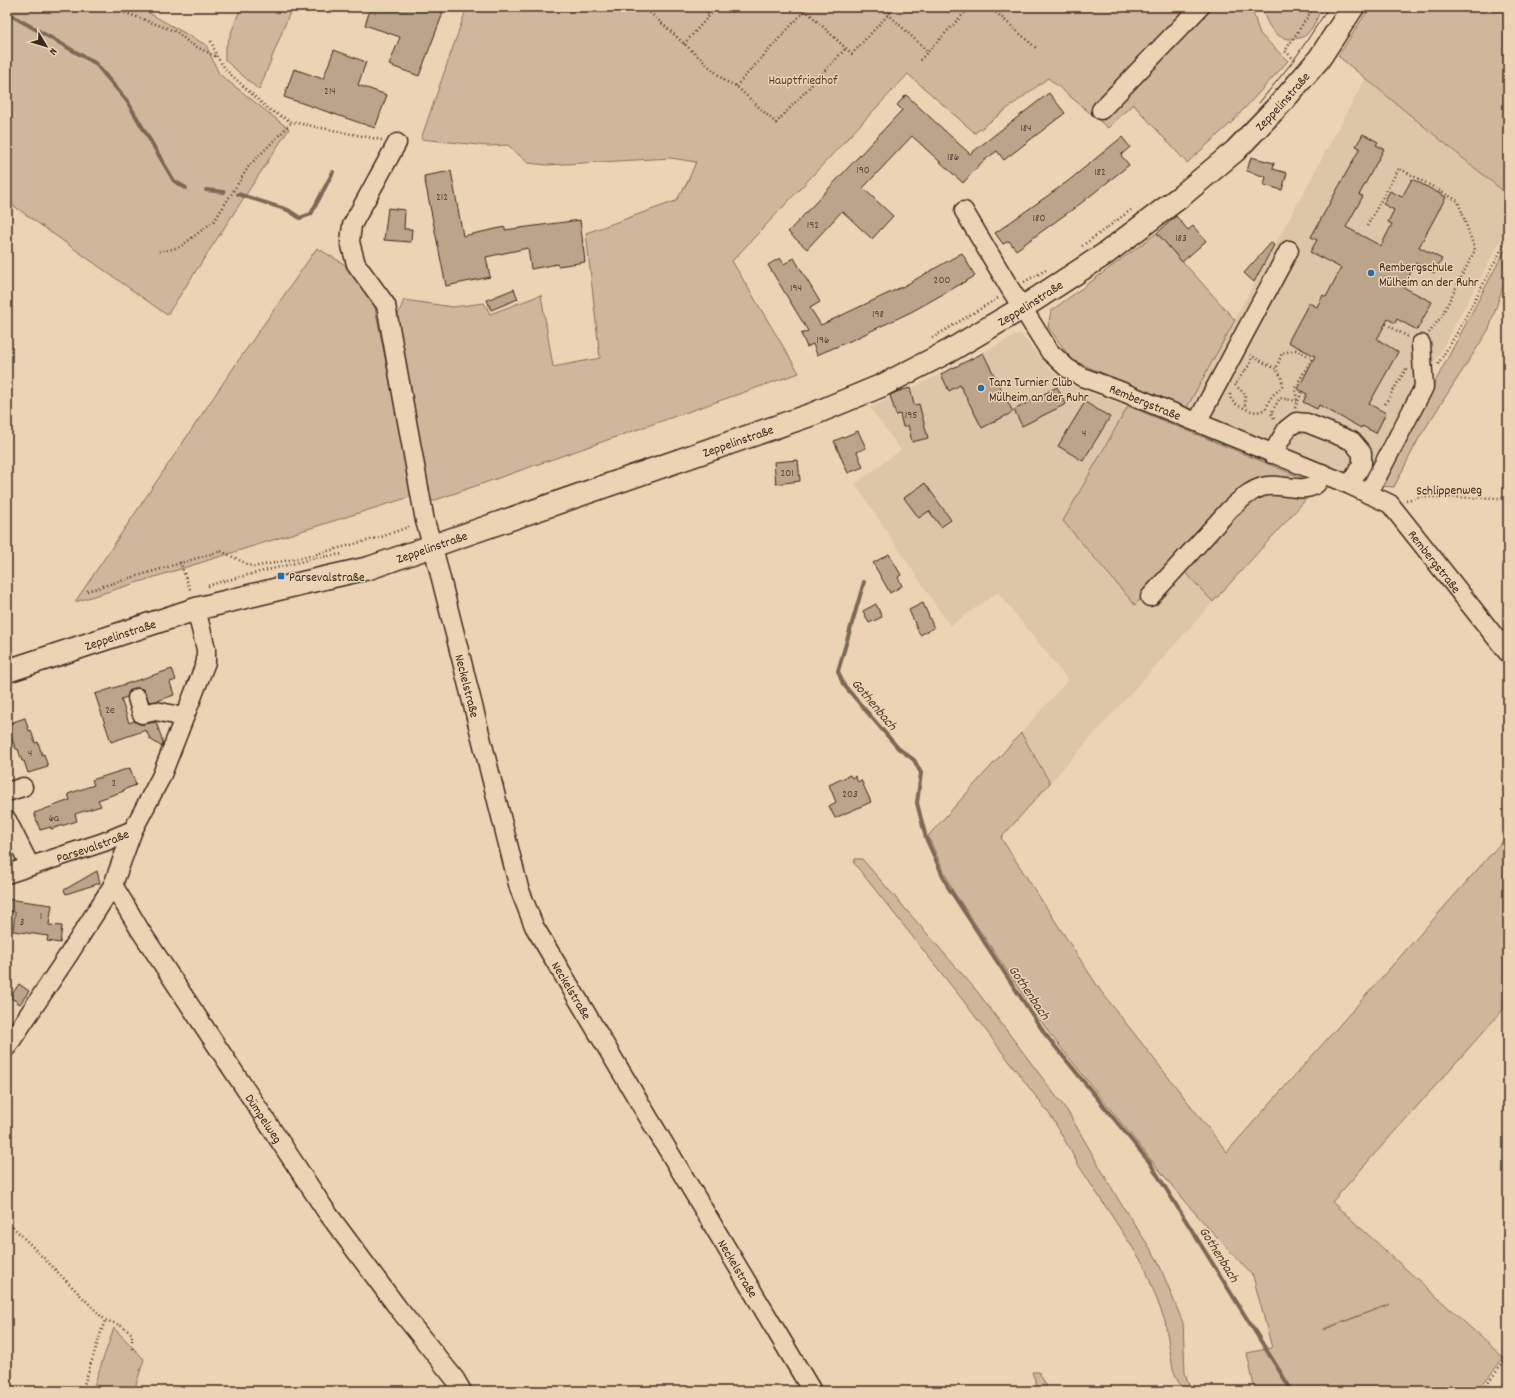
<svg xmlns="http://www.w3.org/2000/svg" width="1515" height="1398" font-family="Dekko,sans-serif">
<rect width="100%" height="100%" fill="#ecd3b4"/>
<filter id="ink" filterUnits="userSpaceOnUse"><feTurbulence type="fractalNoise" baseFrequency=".025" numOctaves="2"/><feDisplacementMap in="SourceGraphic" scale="8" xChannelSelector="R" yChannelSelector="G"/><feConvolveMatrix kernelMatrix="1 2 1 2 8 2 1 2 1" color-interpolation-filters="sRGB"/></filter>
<g filter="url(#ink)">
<g fill="#ddc5a7">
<path d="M1365,79L1508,195V227L1367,487L1184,412Z"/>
<path d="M1020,333L1045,364L1062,380L1087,392L1128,406L1063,521L1135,604L1174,560L1213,602L1050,783L1021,733L1068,680L998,592L950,626L855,484L901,450L870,408L941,374Z"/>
</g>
<g fill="#d0b79c" stroke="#86705d" fill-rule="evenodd">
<path d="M7,7H138L206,45L219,74L289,129L167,315L7,201Z"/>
<path d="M241,7H292L259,90L225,60V49Z"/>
<path d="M467,7H1251L1260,34L1288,61L1232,122L1187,163L1133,104L1108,128L1048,78L975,133L908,74L732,261L799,373L427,503L397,317L404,300L453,307L484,303L490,314L541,295L553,367L600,358L586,233L676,201L687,183L696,162L671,158L547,165L528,163L508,145L488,146L421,139Z"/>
<path d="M1262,7H1323C1318,15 1314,27 1307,34C1303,38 1299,38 1293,39C1274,40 1266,23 1262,7Z"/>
<path d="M1370,7H1508V195L1338,56Z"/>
<path d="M1157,233L1235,320L1186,409L1072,360L1048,327L1051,311Z"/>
<path d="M1508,247V271L1489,329L1419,438L1394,487L1380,486L1506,248Z"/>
<path d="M317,248L344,264L374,303L413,496L75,602L236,364Z"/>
<path d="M1128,406L1319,485L1213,602L1174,560L1135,605L1063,521Z"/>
<path d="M1021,733L1050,783L1001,838L1100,990L1227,1152L1508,835V1004L1332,1202L1504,1358L1477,1391H1255L1247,1353L1272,1348L1253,1276L1185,1202L1050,1034L953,891L928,836ZM1390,1304L1323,1330V1329Z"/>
<path d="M855,859H862L976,990L1068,1112L1118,1199L1157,1259L1183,1323L1185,1373L1191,1391H1182L1173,1369L1165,1321L1144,1265L1079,1166L1053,1119L962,999L854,863Z"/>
<path d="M114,1328L144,1359L134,1391H92Z"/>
<path d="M1032,1372H1039L1049,1391H1039Z"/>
</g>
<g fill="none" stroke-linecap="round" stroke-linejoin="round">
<g stroke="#7c6755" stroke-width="4">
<path d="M7,13L95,63L127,101L174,181L186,188"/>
<path d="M206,190L224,192"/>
<path d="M238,194L288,210L300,218L311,214L333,172"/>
<path d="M864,582L838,671L843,684L898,748L914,760L921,773L917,803L926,838L948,887L1045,1034L1150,1163L1292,1391"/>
</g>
</g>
<g fill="#bba48a" stroke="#3b2a1e">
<path d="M371,7H427L443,13L419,76L389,65L400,37L365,25Z"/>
<path d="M334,50L366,62L358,85L387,95L375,128L284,97L294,69L323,79Z"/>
<path d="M1049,93L1065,113L1004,160L997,151L982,162L963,183L912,136L863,188L893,216L872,239L842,211L807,249L788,232L902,110L897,105L906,95L970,154Z"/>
<path d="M1363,134L1378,142L1376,145L1384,149L1359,195L1363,196L1346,227L1381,246L1392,224L1388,222L1394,210L1383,204L1390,191L1402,197L1412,179L1446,197L1419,247L1442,259L1434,273L1416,263L1403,287L1432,302L1417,330L1397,319L1395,323L1388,319L1377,339L1398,352L1369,404L1386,413L1376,433L1362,426L1361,428L1319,405L1317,409L1303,402L1307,394L1298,389L1315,356L1288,342L1309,303L1317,307L1323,295L1326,297L1341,268L1310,252L1317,240L1311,237L1360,148L1356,146Z"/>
<path d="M1122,137L1130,147L1121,155L1129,165L1080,204L1016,250L1009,241L1003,244L995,233L1067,182Z"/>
<path d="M1251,157L1274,163L1273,169L1287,173L1282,190L1264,185L1266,177L1247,171Z"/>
<path d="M451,171L463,236L505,227V230L580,220L585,262L558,266L557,264L531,269L528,248L486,257L490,277L446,286L424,176Z"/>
<path d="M388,208L405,210L404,229H412L411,242L384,240Z"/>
<path d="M1176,216L1188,230L1193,226L1206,241L1182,262L1157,233Z"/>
<path d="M1271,243L1274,245L1254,282L1244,273Z"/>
<path d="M962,253L975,276L913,311L850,341L817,355L813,344L807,347L801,334L808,331L768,265L780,258L784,264L794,258L820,302L810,308L821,325L904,286Z"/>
<path d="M514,289L518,299L491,310L487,300Z"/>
<path d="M983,353L1013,412L982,428L960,385L949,391L941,374Z"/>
<path d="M1057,387L1066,404L1022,426L1014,410Z"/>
<path d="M910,388L914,405L919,404L928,438L912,442L908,425L903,427L900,414L896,415L890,395L899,391Z"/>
<path d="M1085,402L1110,417L1083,461L1058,446Z"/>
<path d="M858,431L866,448L857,452L863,467L848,473L834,441Z"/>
<path d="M798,460L800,481L776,484L774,462Z"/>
<path d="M925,483L951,520L941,527L929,511L919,518L904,498Z"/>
<path d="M889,554L901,575L898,577L902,586L890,593L873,563Z"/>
<path d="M923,603L934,628L920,635L909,610Z"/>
<path d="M876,604L882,617L869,623L863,611Z"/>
<path d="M172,669L176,680L170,682L174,695L157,701L149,702L144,690L140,688H134L129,691L127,697L121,699L129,723L134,721L139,724H144L156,722L163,742L162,747L150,739L146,730L111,742L95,694Z"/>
<path d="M25,718L29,731L31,730L35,743L38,742L42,755L44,754L48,767L28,773L24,761H22L18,749H16L11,737H9L7,731V724Z"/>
<path d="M130,768L136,785L123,790L124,791L98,800L101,806L75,814L77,821L51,829V827L40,830L34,813L70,800L68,794L94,785L92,780Z"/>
<path d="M850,775L852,778L855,776L858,782L861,780L871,802L835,818L829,806L836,802L829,785Z"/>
<path d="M97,871L100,883L66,894L64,890Z"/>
<path d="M7,899L52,905L49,925L62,926L60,943L47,941L48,936L13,931L15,912L7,911Z"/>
<path d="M19,984L29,991L20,1004L10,997Z"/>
</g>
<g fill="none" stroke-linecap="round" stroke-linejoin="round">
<defs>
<g id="minor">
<path d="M1101,110L1200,7"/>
<path id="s1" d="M397,143L352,225L350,242L356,264L386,305L425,521L433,547L519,888L534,926L812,1391"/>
<path id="s2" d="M964,211L1011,290L1050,352L1067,368L1082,377L1118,390L1350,485L1390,504L1508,653"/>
<path d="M1197,422L1289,250"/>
<path d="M1272,454L1287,429L1296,422L1307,423L1352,441L1362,453V464L1350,485"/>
<path d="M1368,494L1424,387L1421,344"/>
<path d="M1150,597L1229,510C1239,501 1249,491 1262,487C1277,482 1302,493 1313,486C1318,484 1320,478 1322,473"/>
<path d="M137,698L142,714L156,711L184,717"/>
<path d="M7,792L23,787"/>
<path d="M7,820L30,866"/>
<path id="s3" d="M7,874L104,842L133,830"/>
<path id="s4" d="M113,885L140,930L326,1211L398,1308L455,1379L462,1391"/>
<path d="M7,1047L69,954L113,885L133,830L161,777L206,662V649L196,609"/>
</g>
<g id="major">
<path id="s5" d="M7,671L196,609L307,582L369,568L813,414L883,385L951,350L1022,308L1105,254L1180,197L1235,151L1281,103L1319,59L1353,7"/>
</g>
</defs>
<use href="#minor" stroke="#3b2a1e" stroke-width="21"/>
<use href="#major" stroke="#3b2a1e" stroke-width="25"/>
<g stroke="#3b2a1e" stroke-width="2.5" stroke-dasharray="1 3" stroke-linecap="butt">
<path d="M110,7L177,32L189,43L217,57"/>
<path d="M644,7L725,81L736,86L776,123L846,48"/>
<path d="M702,7L710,15"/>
<path d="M802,7L852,54L895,7"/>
<path d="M990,7L1036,48"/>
<path d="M994,11L997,7"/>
<path d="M888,14L927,51"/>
<path d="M211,41L217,57L226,70L268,109L292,122L382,140"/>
<path d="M684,44L717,7"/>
<path d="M920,60L970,7"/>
<path d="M1295,60L1285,51L1314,7"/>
<path d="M736,86L808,7"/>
<path d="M1367,226L1399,168L1458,201L1475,250L1441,317L1429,333"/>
<path d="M1082,246L1131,210"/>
<path d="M159,252L180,247L215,220L249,166L292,122"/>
<path d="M1024,282L1046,270"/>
<path d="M1386,324L1408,337"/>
<path d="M932,338L998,298"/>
<path d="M1250,355L1276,369L1282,353L1296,350L1312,358L1295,388L1297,401"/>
<path d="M1438,364L1457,333L1508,237"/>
<path d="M1236,383L1250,364L1252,357"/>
<path d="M1235,385L1245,394V408"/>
<path d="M1230,394C1230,400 1234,403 1239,406C1247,409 1257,416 1266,408C1268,406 1268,402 1270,400C1272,394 1279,391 1282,386V378L1276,369"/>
<path d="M1385,404L1407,367"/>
<path d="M1295,408L1302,392"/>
<path d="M1274,418L1271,413L1280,398L1297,401"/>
<path d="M1406,500L1420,497L1508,498"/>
<path d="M180,562L191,592"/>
<path d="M208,586L220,582L315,558L343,554"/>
<path d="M87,591L221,551L253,567L305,557L381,537L411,526"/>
<path d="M7,768L10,774"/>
<path d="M7,1221L105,1320L120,1325L132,1334V1351"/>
<path d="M82,1391L105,1320"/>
<path d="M1481,1391L1508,1357"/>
</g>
<use href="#minor" stroke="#ecd3b4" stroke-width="18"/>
<use href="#major" stroke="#ecd3b4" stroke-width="22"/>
<path stroke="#3b2a1e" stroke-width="1" d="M1259,103L1294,60L1329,7"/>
</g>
</g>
<g fill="#1f6fb2" stroke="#ecd3b4" stroke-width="1.5">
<circle cx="1371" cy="273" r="4"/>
<circle cx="981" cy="388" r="4"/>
<rect x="277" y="572" width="8" height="8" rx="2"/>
</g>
<g text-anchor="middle" stroke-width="3" stroke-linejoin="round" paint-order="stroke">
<g font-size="11" fill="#5b4839">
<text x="330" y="94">214</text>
<text x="1026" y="131">184</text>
<text x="953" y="160">186</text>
<text x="863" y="173">190</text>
<text x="1100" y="175">182</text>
<text x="442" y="200">212</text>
<text x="1039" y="221">180</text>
<text x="813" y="228">192</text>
<text x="1181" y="241">183</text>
<text x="942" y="283">200</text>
<text x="796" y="291">194</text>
<text x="878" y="317">198</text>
<text x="823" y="343">196</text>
<text x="911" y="418">195</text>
<text x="1084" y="436">4</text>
<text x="787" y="476">201</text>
<text x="110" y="713">2e</text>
<text x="30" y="756">4</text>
<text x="114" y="786">2</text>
<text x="850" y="797">203</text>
<text x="54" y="821">6a</text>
<text x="41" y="919">1</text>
<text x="22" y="925">3</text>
</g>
<g font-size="13" fill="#513f31" stroke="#ecd3b4">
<text x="803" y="84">Hauptfriedhof</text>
</g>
<g font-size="13" fill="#3b2a1e" stroke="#ecd3b4">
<text dy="5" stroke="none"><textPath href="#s5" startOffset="1415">Zeppelinstraße</textPath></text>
<text dy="5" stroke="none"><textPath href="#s5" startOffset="1091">Zeppelinstraße</textPath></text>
<text dy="5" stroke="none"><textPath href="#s2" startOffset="274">Rembergstraße</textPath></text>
<text dy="5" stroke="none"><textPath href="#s5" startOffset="767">Zeppelinstraße</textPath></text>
<text transform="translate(1449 489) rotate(-1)" y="5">Schlippenweg</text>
<text dy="5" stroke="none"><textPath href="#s5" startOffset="443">Zeppelinstraße</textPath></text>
<text dy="5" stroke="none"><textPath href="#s2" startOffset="612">Rembergstraße</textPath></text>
<text dy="5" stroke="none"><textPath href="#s5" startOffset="119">Zeppelinstraße</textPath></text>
<text dy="5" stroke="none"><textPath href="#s1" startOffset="574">Neckelstraße</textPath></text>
<text dy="5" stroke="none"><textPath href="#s3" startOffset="90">Parsevalstraße</textPath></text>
<text dy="5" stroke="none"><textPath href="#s1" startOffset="898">Neckelstraße</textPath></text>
<text dy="5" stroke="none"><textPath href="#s4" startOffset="278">Dümpelweg</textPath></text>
<text dy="5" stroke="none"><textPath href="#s1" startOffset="1222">Neckelstraße</textPath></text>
</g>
<g font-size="13" fill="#3b2a1e" stroke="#ecd3b4" text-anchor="start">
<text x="1379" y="271">Rembergschule<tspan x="1379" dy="15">Mülheim an der Ruhr</tspan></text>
<text x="989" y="386">Tanz Turnier Club<tspan x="989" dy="15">Mülheim an der Ruhr</tspan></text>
<text x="289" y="581">Parsevalstraße</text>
</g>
<g font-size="14" font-style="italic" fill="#513e30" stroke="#ecd3b4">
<text transform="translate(875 704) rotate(50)" y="5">Gothenbach</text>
<text transform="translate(1030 992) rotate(56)" y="5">Gothenbach</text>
<text transform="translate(1220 1254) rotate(58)" y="5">Gothenbach</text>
</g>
</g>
<rect width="1515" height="1398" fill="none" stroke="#ecd3b4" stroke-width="24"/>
<rect x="12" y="12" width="1491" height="1374" fill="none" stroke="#3b2a1e" stroke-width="1.5" filter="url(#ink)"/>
<g transform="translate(46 46) rotate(128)" stroke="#ecd3b4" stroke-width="3" paint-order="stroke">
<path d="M0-3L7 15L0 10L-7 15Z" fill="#3b2a1e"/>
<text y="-6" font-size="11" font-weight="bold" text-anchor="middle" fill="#3b2a1e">N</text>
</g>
</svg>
